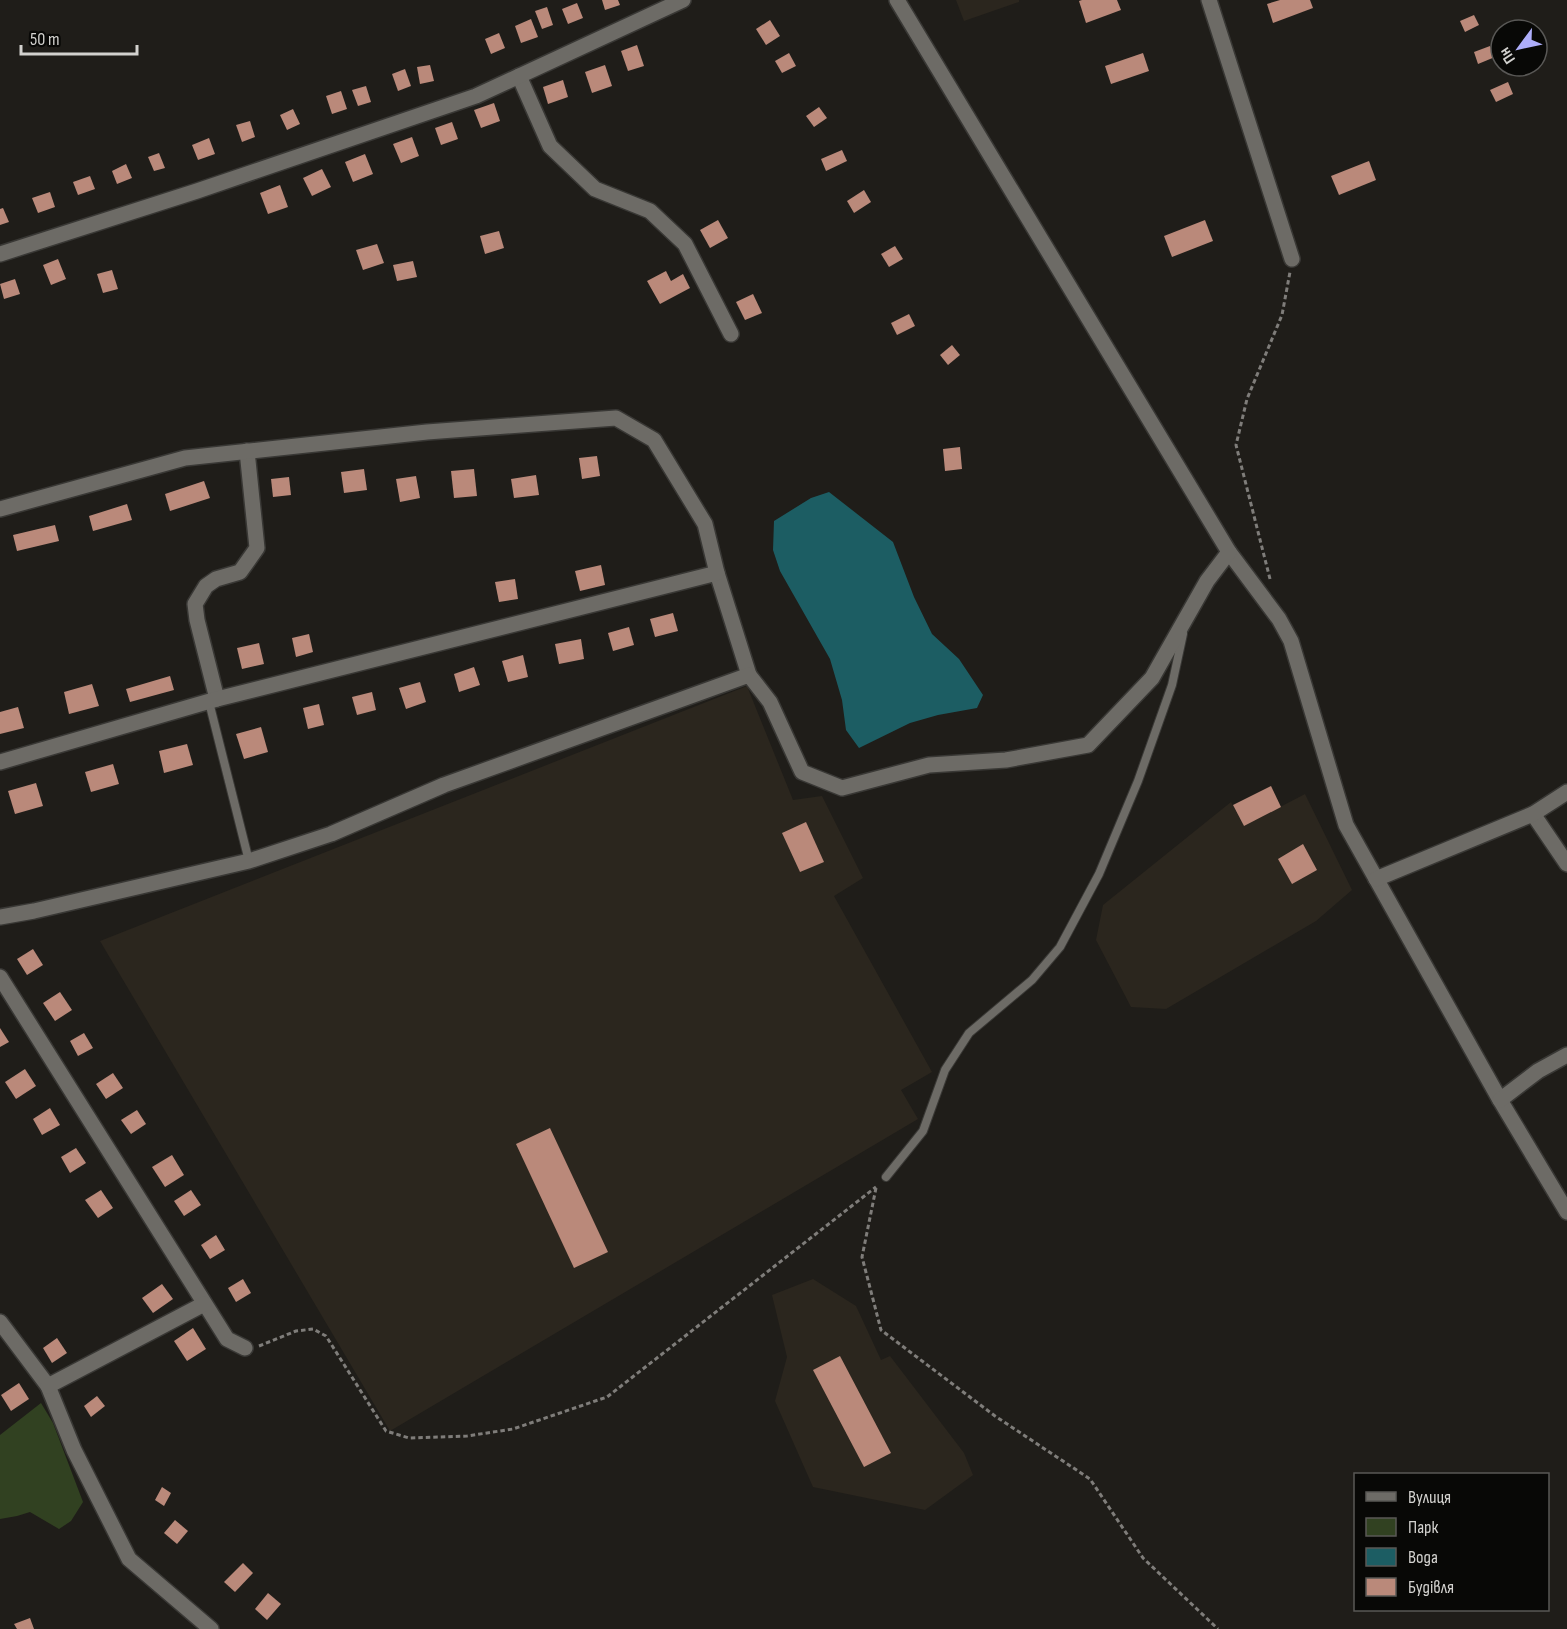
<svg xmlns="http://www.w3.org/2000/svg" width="1567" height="1629" font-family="'Sofia Sans Condensed',sans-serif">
<rect width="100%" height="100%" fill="#1f1d19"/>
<g fill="#2b261e">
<path d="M956,0H1019V2L964,21Z"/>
<path d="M747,686L793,800L822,796L863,878L834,896L932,1072L901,1090L918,1119L390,1431L100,941Z"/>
<path d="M1305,794L1352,890L1316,921L1166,1009L1131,1007L1096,940L1103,905L1231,802L1244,826Z"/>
<path d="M813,1279L856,1306L881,1360L890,1356L964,1453L973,1475L925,1510L813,1487L775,1401L787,1357L772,1295Z"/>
</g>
<path fill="#314121" d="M41,1403L53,1423L83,1502L71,1521L59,1529L30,1512L17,1516L0,1519V1435Z"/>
<path fill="#1c5d63" d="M829,492L893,542L914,597L932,634L959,659L983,695L977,708L938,715L910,723L859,748L846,730L842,700L830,659L780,571L773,550L774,521L811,498Z"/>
<g fill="#ba897a">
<path d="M602,0H618L620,5L605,10Z"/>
<path d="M1082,0H1117L1121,10L1086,23L1079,1Z"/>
<path d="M1280,0H1310L1313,8L1273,23L1267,4Z"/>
<path d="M577,3L583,18L568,24L562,9Z"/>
<path d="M547,7L553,25L542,29L535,11Z"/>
<path d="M1474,15L1479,25L1465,32L1460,21Z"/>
<path d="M531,19L538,37L521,43L515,26Z"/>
<path d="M770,20L780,36L766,45L756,29Z"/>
<path d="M499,33L505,48L491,54L485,39Z"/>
<path d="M637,45L644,66L628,71L621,51Z"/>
<path d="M1490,46L1495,57L1478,64L1474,52Z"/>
<path d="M789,53L796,66L782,73L775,61Z"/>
<path d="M1143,53L1149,71L1111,84L1105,66Z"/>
<path d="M430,65L434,81L420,84L417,67Z"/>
<path d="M605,65L612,86L592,93L585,72Z"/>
<path d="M405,69L411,86L398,91L392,74Z"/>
<path d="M563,80L568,97L548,104L543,87Z"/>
<path d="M1508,82L1513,94L1496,102L1490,90Z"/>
<path d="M366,86L371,102L358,106L352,90Z"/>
<path d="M341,91L347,109L332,114L326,96Z"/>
<path d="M494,103L500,121L481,128L474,110Z"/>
<path d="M819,107L827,118L814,127L806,116Z"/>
<path d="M293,109L300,124L287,130L280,115Z"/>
<path d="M250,121L255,137L242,142L236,125Z"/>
<path d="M452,122L458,139L441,145L435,128Z"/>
<path d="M412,137L419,156L401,163L393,144Z"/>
<path d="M209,138L215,154L198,160L192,145Z"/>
<path d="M842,150L847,161L826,171L821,159Z"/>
<path d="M159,153L165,168L154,171L148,157Z"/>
<path d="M365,154L373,174L353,182L345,162Z"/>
<path d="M1369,161L1376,180L1339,195L1331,176Z"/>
<path d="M126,164L132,178L117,184L112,171Z"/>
<path d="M322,169L331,187L312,196L303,178Z"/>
<path d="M90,176L95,189L78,195L73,182Z"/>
<path d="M280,185L288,207L268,214L260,193Z"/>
<path d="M864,190L871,202L854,213L847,201Z"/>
<path d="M50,192L55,207L38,213L32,198Z"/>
<path d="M3,208L9,222L0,225V209Z"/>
<path d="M718,220L728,238L710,248L700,230Z"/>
<path d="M1205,220L1213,241L1172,257L1164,236Z"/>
<path d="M499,231L504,248L485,254L480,236Z"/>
<path d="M377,244L384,263L363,270L356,250Z"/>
<path d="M895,246L903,259L889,267L881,254Z"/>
<path d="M58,259L66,279L51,285L43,265Z"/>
<path d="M413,261L417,277L397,281L393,265Z"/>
<path d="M112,270L118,289L103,293L97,274Z"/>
<path d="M666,271L671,281L683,274L690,288L660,304L647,281Z"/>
<path d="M15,279L20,294L4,299L0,284Z"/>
<path d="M753,294L762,313L745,320L736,302Z"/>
<path d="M909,314L915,326L897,335L891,323Z"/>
<path d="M952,345L960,355L948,365L940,355Z"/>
<path d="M960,447L962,469L945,471L943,449Z"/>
<path d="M597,456L600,476L582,479L579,458Z"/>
<path d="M364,469L367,490L344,493L341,472Z"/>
<path d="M474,469L477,496L454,498L451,471Z"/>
<path d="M536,475L539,495L514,498L511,479Z"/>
<path d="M416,476L420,498L400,502L396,479Z"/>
<path d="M289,477L291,495L273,497L271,479Z"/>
<path d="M204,481L210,498L170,511L165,494Z"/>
<path d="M127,504L132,520L93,531L89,516Z"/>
<path d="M55,525L59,541L17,551L13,535Z"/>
<path d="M601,565L605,585L580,591L575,571Z"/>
<path d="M515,579L518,599L499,602L495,582Z"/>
<path d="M673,613L678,631L655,637L650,619Z"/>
<path d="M629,627L634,645L613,651L608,633Z"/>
<path d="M309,634L313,652L296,657L292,638Z"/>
<path d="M581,639L584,659L559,664L555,644Z"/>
<path d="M259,643L264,664L242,669L237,648Z"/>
<path d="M523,655L528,677L508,682L502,661Z"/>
<path d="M474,667L480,685L459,692L454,674Z"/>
<path d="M170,676L174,690L130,702L126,689Z"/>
<path d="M420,682L426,702L406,709L399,688Z"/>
<path d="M92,684L99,706L69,714L64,692Z"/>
<path d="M372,692L376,710L357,715L352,697Z"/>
<path d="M319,704L324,725L308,729L303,708Z"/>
<path d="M18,707L24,728L0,734V712Z"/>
<path d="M261,727L268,752L244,759L236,734Z"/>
<path d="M187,744L193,765L164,773L159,751Z"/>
<path d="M113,764L119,784L91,792L85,772Z"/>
<path d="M36,783L43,806L15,814L8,791Z"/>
<path d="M1271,786L1281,807L1244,826L1233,805Z"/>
<path d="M806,822L824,862L800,872L782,833Z"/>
<path d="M1303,844L1317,870L1292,884L1278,859Z"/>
<path d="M33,949L43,965L27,975L17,959Z"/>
<path d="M60,992L72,1010L55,1021L43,1003Z"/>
<path d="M0,1028L9,1042L0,1047Z"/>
<path d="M84,1033L93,1048L78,1056L70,1041Z"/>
<path d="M25,1069L36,1086L16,1099L5,1082Z"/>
<path d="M113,1073L123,1088L106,1099L96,1084Z"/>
<path d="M50,1108L60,1125L42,1135L33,1119Z"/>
<path d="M137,1110L146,1124L131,1134L121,1120Z"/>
<path d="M550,1128L608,1252L574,1268L516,1144Z"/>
<path d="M76,1148L86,1163L70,1173L61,1157Z"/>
<path d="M172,1155L184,1175L165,1187L152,1167Z"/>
<path d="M101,1190L113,1208L98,1218L85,1200Z"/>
<path d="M191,1190L201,1205L184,1216L174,1201Z"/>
<path d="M216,1235L225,1250L210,1259L201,1245Z"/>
<path d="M243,1279L251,1293L236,1302L228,1288Z"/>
<path d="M162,1284L173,1299L153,1313L142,1298Z"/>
<path d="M193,1328L206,1349L187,1361L174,1341Z"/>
<path d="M57,1338L67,1353L52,1363L43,1348Z"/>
<path d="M840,1356L891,1453L864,1467L813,1370Z"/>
<path d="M19,1383L29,1399L11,1411L1,1395Z"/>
<path d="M97,1396L105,1406L91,1417L84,1406Z"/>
<path d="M162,1487L171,1493L164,1506L155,1500Z"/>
<path d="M175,1520L188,1531L177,1544L164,1533Z"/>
<path d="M243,1563L253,1573L235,1592L224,1582Z"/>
<path d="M268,1593L281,1604L267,1620L255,1609Z"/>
<path d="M30,1618L34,1629H17L14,1624Z"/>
</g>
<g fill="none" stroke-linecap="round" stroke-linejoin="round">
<defs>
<g id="lane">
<path d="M209,702L249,861"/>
<path d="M886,1177L923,1131L945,1070L969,1033L1032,980L1060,947L1099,874L1138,781L1172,685L1183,634"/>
</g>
<g id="street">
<path d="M1209,0L1292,259"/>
<path d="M519,76L550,146L595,189L650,211L685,244L731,334"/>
<path d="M0,254L197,191L476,96L683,0"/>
<path d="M1229,552L1279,619L1291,641L1346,825L1500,1100L1567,1212"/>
<path d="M717,573L749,675"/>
<path d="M217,699L197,620L195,604L206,586L216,579L240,572L257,548L247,451"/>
<path d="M0,762L217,699L717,573L705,524L654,440L616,418L427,432L185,458L0,509"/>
<path d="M1533,814L1567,864"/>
<path d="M1376,879L1533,814L1567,792"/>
<path d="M0,917L34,911L249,861L331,834L444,785L749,675L770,702L802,772L842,788L929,765L1006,760L1088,745L1152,678L1207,581L1229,552L897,0"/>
<path d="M0,977L227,1339L245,1348"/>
<path d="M1500,1100L1538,1071L1567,1055"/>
<path d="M0,1322L48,1386L74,1450L129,1559L211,1629"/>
<path d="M48,1386L204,1304"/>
</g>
</defs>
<use href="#lane" stroke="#393835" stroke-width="10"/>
<use href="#street" stroke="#393835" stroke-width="18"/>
<g stroke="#7f7d7a" stroke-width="3" stroke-dasharray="4.5 3" stroke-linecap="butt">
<path d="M1270,579L1236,445L1247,399L1282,315L1290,272"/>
<path d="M876,1188L862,1257L881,1330L995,1416L1090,1479L1143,1558L1218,1629"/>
<path d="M259,1346L296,1331L313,1329L326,1336L386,1431L409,1438L467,1436L513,1429L607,1397L876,1187"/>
</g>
<use href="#lane" stroke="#6d6b66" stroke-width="8"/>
<use href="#street" stroke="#6d6b66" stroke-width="15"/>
</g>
<rect x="1354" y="1473" width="195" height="138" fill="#080806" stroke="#595856" stroke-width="1.5"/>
<rect x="1366" y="1492" width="30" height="9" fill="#6d6b66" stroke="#595856" stroke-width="1.5"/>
<text x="1408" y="1503" font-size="18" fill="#d2d1ce">Вулиця</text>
<rect x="1366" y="1518" width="30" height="18" fill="#314121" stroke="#595856" stroke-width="1.5"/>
<text x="1408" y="1533" font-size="18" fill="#d2d1ce">Парк</text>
<rect x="1366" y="1548" width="30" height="18" fill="#1c5d63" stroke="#595856" stroke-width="1.5"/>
<text x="1408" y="1563" font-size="18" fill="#d2d1ce">Вода</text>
<rect x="1366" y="1578" width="30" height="18" fill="#ba897a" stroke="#595856" stroke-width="1.5"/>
<text x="1408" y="1593" font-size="18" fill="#d2d1ce">Будівля</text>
<g transform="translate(1519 48) rotate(237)"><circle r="28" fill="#080806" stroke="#595856" stroke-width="1.5"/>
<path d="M0-4.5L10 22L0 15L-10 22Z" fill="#aeaefa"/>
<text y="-9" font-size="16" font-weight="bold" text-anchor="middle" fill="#d2d1ce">Пн</text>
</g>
<path d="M21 45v9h116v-9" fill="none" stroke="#d2d1ce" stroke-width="3"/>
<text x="30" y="45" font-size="18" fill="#d2d1ce" stroke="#080806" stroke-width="4.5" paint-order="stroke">50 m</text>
</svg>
